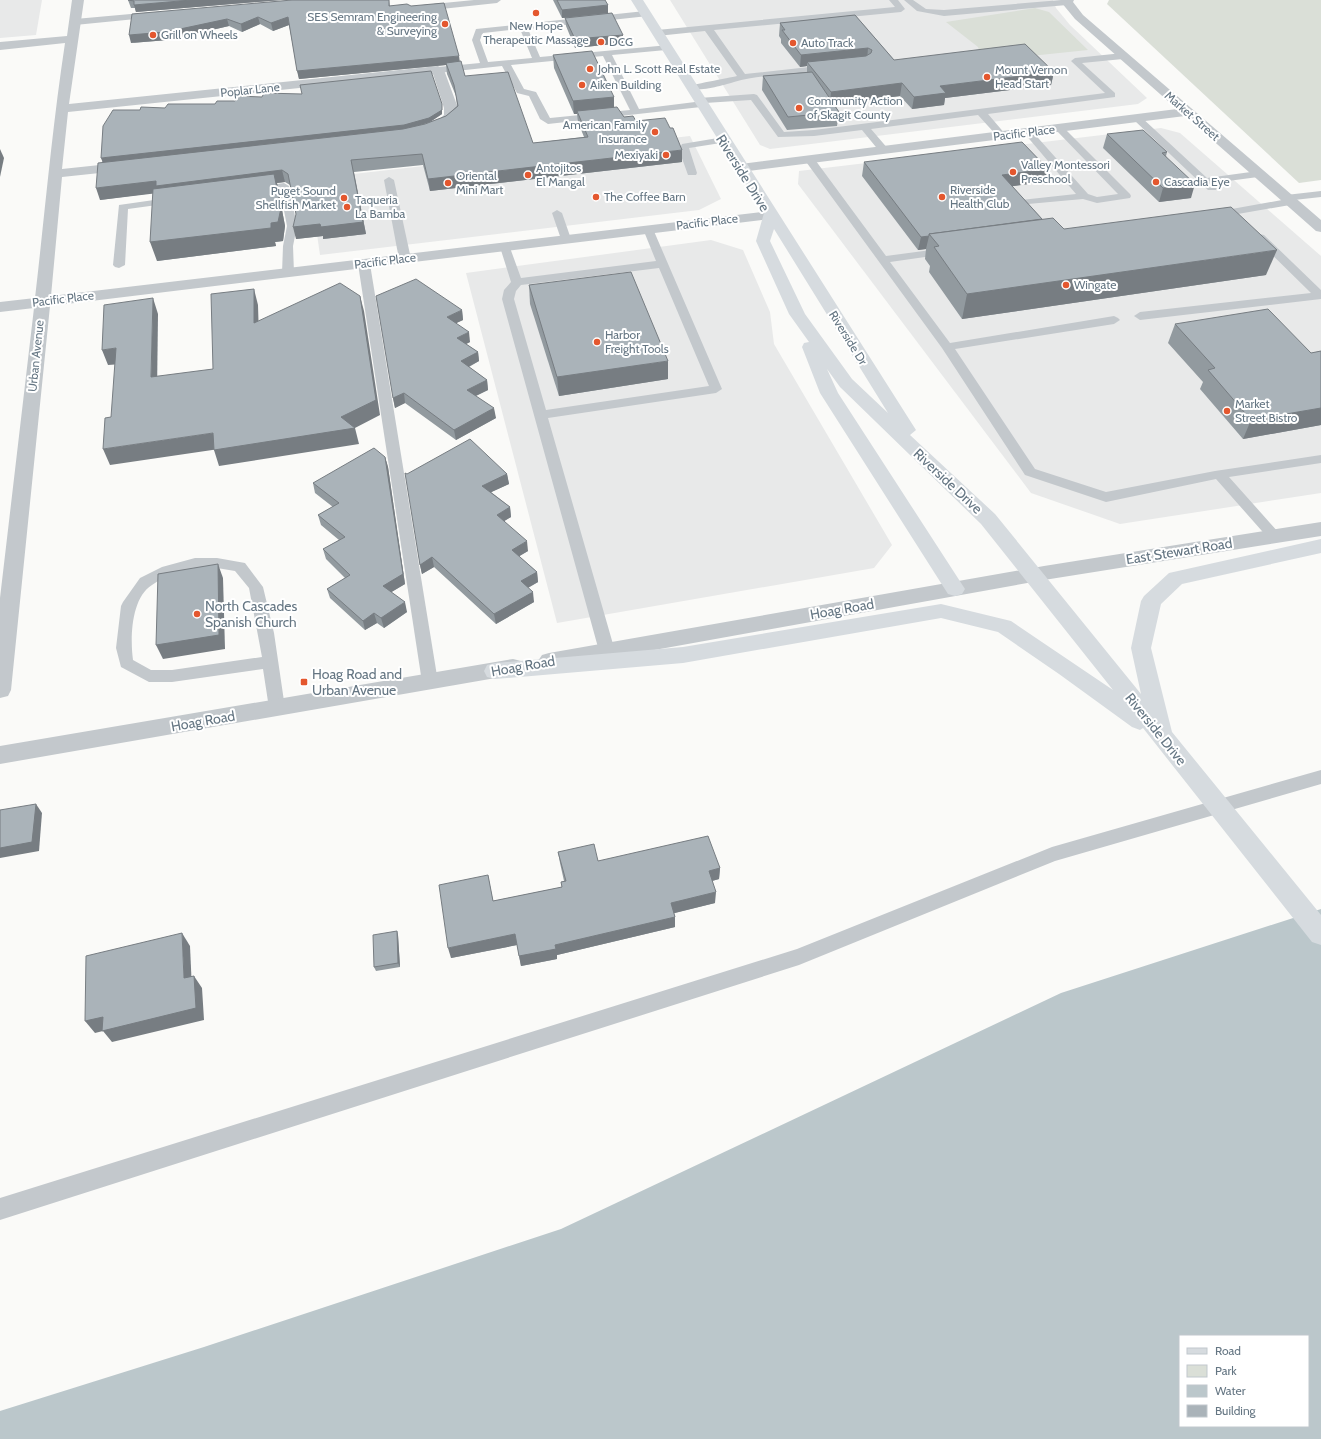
<svg xmlns="http://www.w3.org/2000/svg" width="1321" height="1439" font-family="Cabin,sans-serif">
<rect width="100%" height="100%" fill="#fafaf8"/>
<g fill="#e8e9e9">
<path d="M0,0H42L36,35L0,38Z"/>
<path d="M670,0H1053L1056,8L1070,25L1147,98L1138,104L770,149L760,145Z"/>
<path d="M1161,128L1180,133L1321,256V493L1120,524L1031,493L798,184L799,171Z"/>
<path d="M690,136L721,199L699,210L320,255L309,179Z"/>
<path d="M711,240L743,250L770,312L774,344L892,545L874,568L557,623L466,273Z"/>
</g>
<g fill="#dadfd7">
<path d="M1109,0H1321V180L1299,183L1107,4Z"/>
<path d="M1035,8L1049,12L1088,50L983,61L978,47L946,22Z"/>
</g>
<path fill="#bbc7cb" fill-rule="evenodd" d="M1321,909V1439H0V1411L204,1347L561,1229L1061,993ZM1180,1336H1308V1426H1180Z"/>
<g fill="none" stroke-linecap="round" stroke-linejoin="round">
<g fill="#c3c8cc" fill-rule="evenodd">
<path d="M474,0H501L497,3L423,11L419,8L423,5Z"/>
<path d="M889,0H898L905,9L901,12L714,30L745,74L827,65L832,68L827,71C797,74 764,74 734,82C725,85 693,94 686,87C689,85 729,78 737,76L705,31L657,36L653,33L657,30L895,7Z"/>
<path d="M904,0H913L926,9L944,10L1061,0H1069L1071,2L1067,5L944,16L917,11Z"/>
<path d="M645,11L649,14L648,16L528,29L540,57L669,45L670,47L666,50L612,55L639,109L695,102L696,99L699,98L754,94L757,95L784,132L814,130L1105,93L1071,61L1075,58L1123,53L1127,56L1123,59L1082,63L1115,93V97L988,114L1006,135L1001,138L998,137L978,115L871,129L889,150L884,153L880,152L862,130L814,136L778,137L751,100L705,103L704,106L701,107L548,124L540,119L529,96L517,93L502,66L438,73L433,70L438,67L480,63L472,40L476,29ZM520,29L532,58L488,62L480,40L483,33ZM603,56L630,110L550,118L536,92L524,89L511,65Z"/>
<path d="M153,12L156,13V17L75,25L71,22L75,19Z"/>
<path d="M1138,116L1141,117L1207,178L1258,171L1263,174L1258,177L1213,183L1217,188L1216,190H1208L1135,121L1133,119L1135,117Z"/>
<path d="M1059,125L1062,126L1130,194L1131,196L1130,198L1097,203L1083,199L1017,205L1016,203L1021,200L1076,194L1025,134L1023,132L1028,129L1031,130L1088,194L1097,197L1118,194L1056,130L1054,128Z"/>
<path d="M724,137L729,140L727,142L689,148L697,173L696,175H688L679,150L682,144Z"/>
<path d="M809,156L813,157L886,256L946,248L950,249L952,251L946,254L890,262L950,343L1114,316L1118,318L1120,320L1114,324L955,349L1035,469L1106,492L1215,471L1321,455V463L1229,477L1279,533L1281,536L1279,539L1274,541L1269,539L1216,479L1106,502L1025,475L942,348L804,159Z"/>
<path d="M389,177L394,180L411,259L405,262L399,259L384,180Z"/>
<path d="M284,183L289,186L297,226L293,246L294,273L288,276L282,273L283,246L287,226L280,190L257,193L252,190L257,187Z"/>
<path d="M1321,191V197L1294,200V204L1290,205L1215,218L1210,215L1215,212L1282,200L1281,198L1282,196L1286,195Z"/>
<path d="M175,197L179,198L180,200L179,202L128,209L125,265L119,268L115,267L113,265L119,205Z"/>
<path d="M557,210L562,213L571,239L570,241L566,242L561,239L552,213Z"/>
<path d="M648,226L653,229L722,389L716,393L548,418L615,651L612,655L607,657L602,655L599,651L502,299L504,290L511,282L500,247L505,244L509,245L521,278L656,261L643,229ZM659,268L709,386L546,410L514,299L516,291L521,285Z"/>
<path d="M1260,234L1264,235L1321,290V299L1140,320L1134,316L1140,312L1311,293L1256,239L1255,237Z"/>
<path d="M364,261L370,264L438,682L436,686L430,688L424,686L422,682L358,264Z"/>
<path d="M195,558H217L245,563L263,587L274,633L285,708L283,712L277,714L271,712L269,708L263,669L172,682H149L121,667L116,648L121,606L123,602L140,578L162,567ZM195,568H217L235,571L249,588L262,657L172,670H151L133,660C130,638 131,598 152,585C165,576 180,572 195,568Z"/>
<path d="M1321,770V784L1055,861L799,965L0,1220V1198L797,949L1052,847Z"/>
</g>
<g fill="#c3c8cc" fill-rule="evenodd">
<path d="M72,0H84L69,104L438,66L444,70L458,108V116L449,127L435,133H425L423,130C428,123 438,122 444,115V108L433,74L68,112L62,169L128,162L133,163L135,166L133,169L128,170L62,177L51,296L770,211L775,212L777,215L775,218L770,219L50,306L11,690L8,696L0,698V598L34,308L0,312V302L35,298C45,212 52,129 65,43L0,50V42L67,36Z"/>
<path d="M1062,0H1074L1073,2L1083,15L1321,220V232L1316,231L1185,116L741,172L736,171L734,168L736,165L741,164L1177,109L1075,19L1061,2Z"/>
</g>
<g fill="#c3c8cc" fill-rule="evenodd">
<path d="M1321,522V536L1044,580L549,669L542,667L538,661L542,655L549,653L1044,566Z"/>
<path d="M513,659L521,661L524,667L521,673L513,675L0,764V746Z"/>
</g>
<path fill="#d6dbdf" fill-rule="evenodd" d="M631,0H643L916,430L910,435L995,514L1141,694L1131,648L1141,601L1144,596L1169,573L1321,539V553L1182,584L1161,604L1151,648L1172,732L1321,915V945L1312,942L1143,728L1140,730L1132,727L1059,674L998,632L941,618L683,663L495,679L487,677L484,671L487,665L495,663L683,647L941,604L1011,621L1113,690L981,524L840,387L827,369L838,393L965,589L962,594L955,596L948,594L820,393L802,347L804,343L809,342L789,314L756,241L764,213ZM774,229L888,413L852,379L805,314L770,241Z"/>
</g>
<g fill="#929a9f">
<path d="M128,0H281L136,12L135,8H131Z"/>
<path d="M292,0H389L390,6L459,61L465,76L533,143L584,137L578,122L577,114H574L554,68L553,55L614,97V107L624,117L636,121L682,162L430,191L423,165L354,172L366,234L323,239V236L296,239V214L290,185L285,182L277,183L285,226L283,241L275,242L276,246L157,261L153,193L100,200L102,162L140,110L165,108H442V114L430,122L415,127L425,124L446,116L457,106L456,96L447,74L446,65L299,79L289,25L273,31L260,24L242,32L229,26L168,40L131,43Z"/>
<path d="M553,0H605L608,13L623,43L575,48L566,26L565,18H562Z"/>
<path d="M855,15L894,60L1054,72L1051,85L945,98L944,105L912,109L900,96L834,104L839,112L837,126L787,130L762,90L763,76L807,72V66L800,67L781,43V39L779,36L780,23Z"/>
<path d="M1107,134L1167,152L1166,156L1191,198L1159,202L1103,148Z"/>
<path d="M864,162L1048,169L1044,182L1012,186L1042,219L1064,229L1266,275L962,319L929,272L930,266L925,259L926,249L918,250L862,176Z"/>
<path d="M529,285L668,379L559,396L530,304Z"/>
<path d="M462,310L463,320L456,323L470,342L466,344L478,352L479,361L469,367L487,380L488,390L476,396L496,418L456,440L405,403L395,408L393,398Z"/>
<path d="M1175,324L1311,353L1321,351V425L1243,439L1200,389L1203,382L1168,343Z"/>
<path d="M385,457L388,467L405,584L391,592L407,612L384,628L377,623L365,630L330,598L327,589L345,578L326,559L323,549L339,540L321,525L318,515L333,507L315,493L313,483Z"/>
<path d="M407,474H507L509,484L491,492L510,507L511,517L504,521L528,551L519,556L537,572L538,582L528,588L534,602L496,624L434,567L422,574L420,565Z"/>
<path d="M558,852L598,861L720,868L719,879L712,881L715,903L674,913L675,917V927L557,955V959L521,966L517,945L451,958L488,875L493,901L562,887L561,882L564,881L560,863Z"/>
<path d="M397,931L398,935L400,967L376,971L374,967Z"/>
</g>
<g fill="#777d82">
<path d="M191,0H281L136,12L134,5Z"/>
<path d="M608,5V13L562,18V10Z"/>
<path d="M258,17L260,24L242,32L241,24Z"/>
<path d="M288,17L289,25L273,31L271,23Z"/>
<path d="M227,19L229,26L168,40L131,43L129,35Z"/>
<path d="M623,35V43L575,48V39Z"/>
<path d="M868,48L867,61L807,62V66L800,67L801,55Z"/>
<path d="M459,56L460,63H446V65L299,79L297,71Z"/>
<path d="M1054,72L1051,85L945,98L944,105L912,109L914,97L940,86Z"/>
<path d="M902,83L900,96L830,105L831,92Z"/>
<path d="M614,97V110L577,111V114H574L573,101Z"/>
<path d="M442,104V114L430,122L405,130L103,163L101,158Z"/>
<path d="M0,149L4,158L0,177Z"/>
<path d="M682,150V162L430,191L428,179Z"/>
<path d="M351,160L366,234L323,239V236L296,239L293,227Z"/>
<path d="M1048,169L1044,182L999,188L1002,175Z"/>
<path d="M282,170L285,182L277,183L285,226L283,241L275,242L276,246L157,261L150,242L158,193L100,200L96,188L156,181Z"/>
<path d="M1195,184L1191,198L1159,202L1163,188Z"/>
<path d="M929,236L926,249L918,250L921,237Z"/>
<path d="M1277,250L1266,275L962,319L967,294Z"/>
<path d="M254,289L258,305L259,338L254,323Z"/>
<path d="M360,296L364,311L380,415L353,429L355,428L359,444L219,466L214,450L341,417Z"/>
<path d="M153,298L158,314L157,393L151,377Z"/>
<path d="M462,310L463,320L448,327L447,317Z"/>
<path d="M469,332L470,342L458,348L457,338Z"/>
<path d="M116,348L122,364L108,365L102,350Z"/>
<path d="M478,352L479,361L462,370L461,361Z"/>
<path d="M668,361V379L559,396L557,377Z"/>
<path d="M487,380L488,390L469,399L467,390Z"/>
<path d="M404,393L405,403L395,408L393,398Z"/>
<path d="M494,408L496,418L456,440L454,430Z"/>
<path d="M1321,408V425L1243,439L1251,420Z"/>
<path d="M213,433L219,449L110,465L103,449Z"/>
<path d="M385,457L388,467L405,584L385,596L383,586Z"/>
<path d="M507,474L509,484L483,496L482,486Z"/>
<path d="M510,507L511,517L498,525L497,515Z"/>
<path d="M527,541L528,551L513,560L512,550Z"/>
<path d="M432,557L434,567L422,574L420,565Z"/>
<path d="M218,564L223,578L225,649L163,659L156,645Z"/>
<path d="M537,572L538,582L522,591L521,581Z"/>
<path d="M533,592L534,602L496,624L494,614Z"/>
<path d="M405,602L407,612L384,628L381,618Z"/>
<path d="M374,613L377,623L365,630L363,621Z"/>
<path d="M36,804L42,813L39,851L0,858V848Z"/>
<path d="M720,868L719,879L708,882L709,871Z"/>
<path d="M716,892L715,903L671,914V903Z"/>
<path d="M675,917V927L557,955V959L521,966L519,956L555,945Z"/>
<path d="M397,931L398,935L400,967L398,963Z"/>
<path d="M182,933L190,946L192,990L184,978Z"/>
<path d="M515,934L517,945L451,958L448,948Z"/>
<path d="M194,976L202,988L204,1020L112,1042L103,1031L95,1033L85,1021Z"/>
</g>
<g fill="#aab3b9" stroke="#777d82">
<path d="M128,0H191L134,5V1Z"/>
<path d="M292,0H389V6L407,4L411,6L444,3L459,56L297,71L288,17L271,23L258,17L241,24L227,19L166,32L129,35L132,14Z"/>
<path d="M557,0H605L608,5L562,10Z"/>
<path d="M612,13L623,35L575,39L565,18Z"/>
<path d="M855,15L894,60L1025,44L1054,72L940,86L946,93L914,97L902,83L831,92L807,62L866,56L871,53L872,50L868,48L801,55L782,30H785L780,23Z"/>
<path d="M592,51L614,97L573,101L553,55Z"/>
<path d="M461,61L465,76L508,72L533,143L588,137L577,111L617,107L624,117L633,116L636,121L665,118L670,128H673L682,150L428,179L422,154L351,160L363,222L321,227L320,224L293,227L296,214L288,174L282,170L156,186V181L96,188L98,163L403,129L425,124L446,116L458,106L454,85L446,63Z"/>
<path d="M431,71L442,104V110L429,118L404,125L101,158L103,126L113,110H140L141,107L165,108L168,104H215L217,101H235L238,96L262,97L264,93L302,94L300,85Z"/>
<path d="M812,72L839,112L788,117L763,76Z"/>
<path d="M1143,130L1167,152L1162,153L1195,184L1163,188L1107,134Z"/>
<path d="M1022,142L1048,169L1002,175L1042,219L929,234V236L921,237L864,162Z"/>
<path d="M274,174L281,208L278,222L271,223V228L150,242L153,189Z"/>
<path d="M1231,207L1277,250L967,294L934,247L939,246L929,234L1053,218L1064,229Z"/>
<path d="M631,272L668,361L557,377L529,285Z"/>
<path d="M416,279L462,310L447,317L469,332L457,338L478,352L461,361L487,380L467,390L494,408L454,430L404,393L393,398L376,296Z"/>
<path d="M340,283L360,296L376,400L341,417L355,428L214,450L213,433L103,449L105,418L111,417L116,348L102,350L104,305L153,298L151,377L213,369L211,294L254,289V323Z"/>
<path d="M1268,309L1311,353L1321,351V408L1251,420L1208,370L1215,368L1175,324Z"/>
<path d="M470,439L507,474L482,486L510,507L497,515L527,541L512,550L537,572L521,581L533,592L494,614L432,557L420,565L405,473L407,474Z"/>
<path d="M374,448L385,457L403,574L383,586L405,602L381,618L374,613L363,621L327,589L350,575L323,549L345,537L318,515L339,503L313,483Z"/>
<path d="M218,564L219,635L156,645L158,574Z"/>
<path d="M36,804L32,842L0,848V810Z"/>
<path d="M708,836L720,868L709,871L716,892L671,903L675,917L555,945L556,949L519,956L515,934L448,948L439,885L488,875L493,901L562,887L561,882L566,881L558,852L594,844L598,861Z"/>
<path d="M397,931L398,963L374,967L373,935Z"/>
<path d="M182,933L184,978L194,976L196,1008L102,1031L103,1017L85,1021L86,956Z"/>
</g>
<g fill="#e4572e" stroke="#fff" stroke-width="1.5">
<circle cx="536" cy="13" r="4"/>
<circle cx="445" cy="24" r="4"/>
<circle cx="153" cy="35" r="4"/>
<circle cx="601" cy="42" r="4"/>
<circle cx="793" cy="43" r="4"/>
<circle cx="590" cy="69" r="4"/>
<circle cx="987" cy="77" r="4"/>
<circle cx="582" cy="85" r="4"/>
<circle cx="799" cy="108" r="4"/>
<circle cx="655" cy="132" r="4"/>
<circle cx="666" cy="155" r="4"/>
<circle cx="1013" cy="172" r="4"/>
<circle cx="528" cy="175" r="4"/>
<circle cx="1156" cy="182" r="4"/>
<circle cx="448" cy="183" r="4"/>
<circle cx="596" cy="197" r="4"/>
<circle cx="942" cy="197" r="4"/>
<circle cx="344" cy="198" r="4"/>
<circle cx="347" cy="207" r="4"/>
<circle cx="1066" cy="285" r="4"/>
<circle cx="597" cy="342" r="4"/>
<circle cx="1227" cy="411" r="4"/>
<circle cx="197" cy="614" r="4"/>
<rect x="300" y="678" width="8" height="8" rx="2"/>
</g>
<g text-anchor="middle" stroke-width="4" stroke-linejoin="round" paint-order="stroke">
<g font-size="12" fill="#657683" stroke="#fff" text-anchor="start">
<text x="437" y="21" text-anchor="end">SES Semram Engineering<tspan x="437" dy="14">&amp; Surveying</tspan></text>
<text x="536" y="30" text-anchor="middle">New Hope<tspan x="536" dy="14">Therapeutic Massage</tspan></text>
<text x="161" y="39">Grill on Wheels</text>
<text x="609" y="46">DCG</text>
<text x="801" y="47">Auto Track</text>
<text x="598" y="73">John L. Scott Real Estate</text>
<text x="995" y="74">Mount Vernon<tspan x="995" dy="14">Head Start</tspan></text>
<text x="590" y="89">Aiken Building</text>
<text x="807" y="105">Community Action<tspan x="807" dy="14">of Skagit County</tspan></text>
<text x="647" y="129" text-anchor="end">American Family<tspan x="647" dy="14">Insurance</tspan></text>
<text x="658" y="159" text-anchor="end">Mexiyaki</text>
<text x="1021" y="169">Valley Montessori<tspan x="1021" dy="14">Preschool</tspan></text>
<text x="536" y="172">Antojitos<tspan x="536" dy="14">El Mangal</tspan></text>
<text x="456" y="180">Oriental<tspan x="456" dy="14">Mini Mart</tspan></text>
<text x="1164" y="186">Cascadia Eye</text>
<text x="950" y="194">Riverside<tspan x="950" dy="14">Health Club</tspan></text>
<text x="336" y="195" text-anchor="end">Puget Sound<tspan x="336" dy="14">Shellfish Market</tspan></text>
<text x="604" y="201">The Coffee Barn</text>
<text x="355" y="204">Taqueria<tspan x="355" dy="14">La Bamba</tspan></text>
<text x="1074" y="289">Wingate</text>
<text x="605" y="339">Harbor<tspan x="605" dy="14">Freight Tools</tspan></text>
<text x="1235" y="408">Market<tspan x="1235" dy="14">Street Bistro</tspan></text>
</g>
<g font-size="12" fill="#657683" stroke="#fff">
<text transform="translate(250 90) rotate(-6)" y="4">Poplar Lane</text>
<text transform="translate(1192 116) rotate(41)" y="4">Market Street</text>
<text transform="translate(1024 133) rotate(-7)" y="4">Pacific Place</text>
<text transform="translate(707 222) rotate(-7)" y="4">Pacific Place</text>
<text transform="translate(385 261) rotate(-7)" y="4">Pacific Place</text>
<text transform="translate(63 299) rotate(-7)" y="4">Pacific Place</text>
<text transform="translate(848 338) rotate(58)" y="4">Riverside Dr</text>
<text transform="translate(36 356) rotate(-84)" y="4">Urban Avenue</text>
</g>
<g font-size="14" fill="#657683" stroke="#fff">
<text transform="translate(743 173) rotate(58)" y="5">Riverside Drive</text>
<text transform="translate(948 481) rotate(43)" y="5">Riverside Drive</text>
<text transform="translate(1179 551) rotate(-9)" y="5">East Stewart Road</text>
<text transform="translate(842 609) rotate(-10)" y="5">Hoag Road</text>
<text transform="translate(523 666) rotate(-10)" y="5">Hoag Road</text>
<text transform="translate(203 721) rotate(-10)" y="5">Hoag Road</text>
<text transform="translate(1156 729) rotate(51)" y="5">Riverside Drive</text>
</g>
<g font-size="14" fill="#657683" stroke="#fff" text-anchor="start">
<text x="205" y="611">North Cascades<tspan x="205" dy="16">Spanish Church</tspan></text>
<text x="312" y="679">Hoag Road and<tspan x="312" dy="16">Urban Avenue</tspan></text>
</g>
</g>
<rect x="1179" y="1335" width="130" height="92" fill="#ffffff" stroke="#c1c8cd"/>
<rect x="1187" y="1348" width="20" height="6" fill="#d6dbdf" stroke="#c1c8cd"/>
<text x="1215" y="1355" font-size="12" fill="#657683">Road</text>
<rect x="1187" y="1365" width="20" height="12" fill="#dadfd7" stroke="#c1c8cd"/>
<text x="1215" y="1375" font-size="12" fill="#657683">Park</text>
<rect x="1187" y="1385" width="20" height="12" fill="#bbc7cb" stroke="#c1c8cd"/>
<text x="1215" y="1395" font-size="12" fill="#657683">Water</text>
<rect x="1187" y="1405" width="20" height="12" fill="#aab3b9" stroke="#c1c8cd"/>
<text x="1215" y="1415" font-size="12" fill="#657683">Building</text>
</svg>
